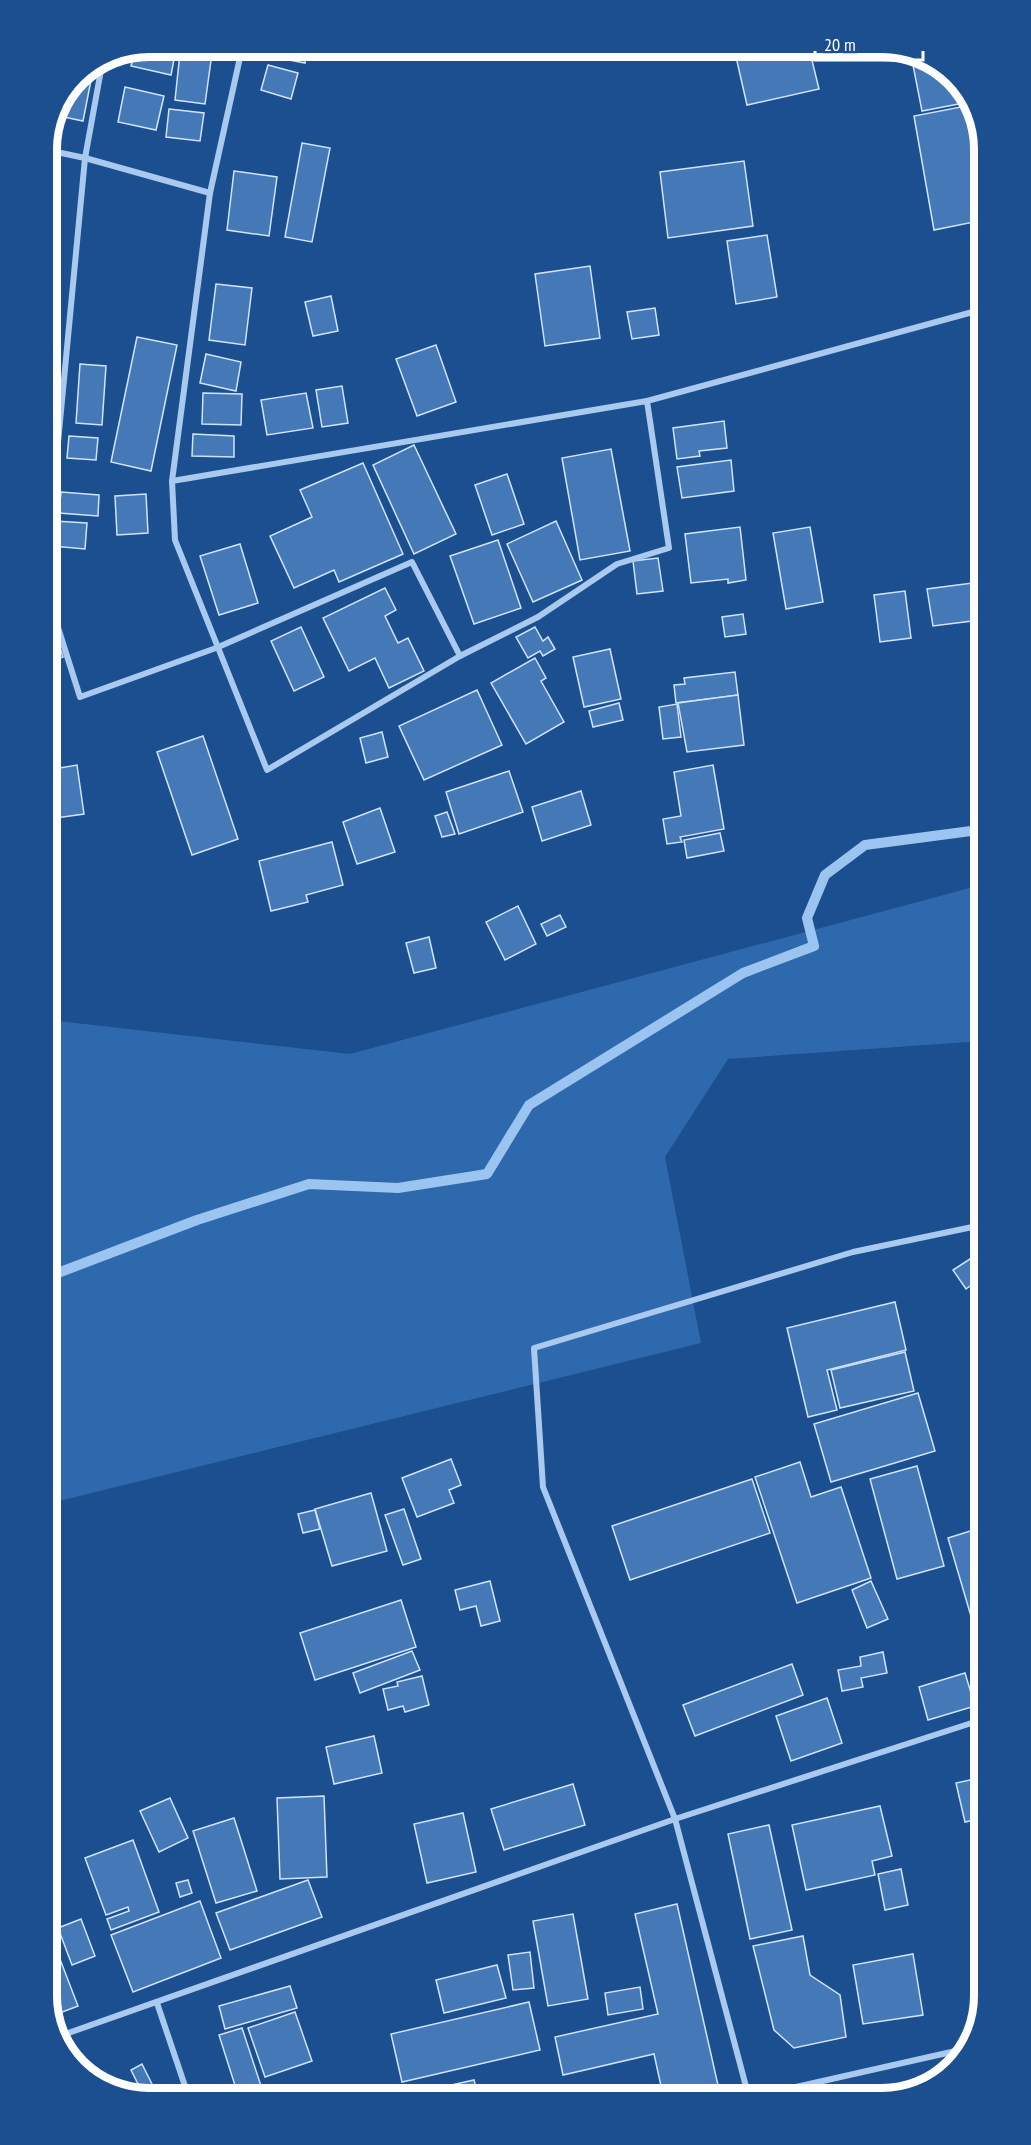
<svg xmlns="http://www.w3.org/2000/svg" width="1031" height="2145" font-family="'PT Sans Narrow',sans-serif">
<rect width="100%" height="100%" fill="#1b4f8f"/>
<path fill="#2e69ad" d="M981,885L982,1041L728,1059L665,1157L701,1343L51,1503L49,1020L350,1054Z"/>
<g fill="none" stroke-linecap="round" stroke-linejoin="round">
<path stroke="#9cc4f0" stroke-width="10" d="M50,1276L197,1220L309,1184L398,1188L487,1174L529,1105L743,973L814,946L807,918L825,875L865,845L971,831L981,835"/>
</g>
<g fill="#4478b7" stroke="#cfe3fa" stroke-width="1.5">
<path d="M872,47H889L908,54L874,60Z"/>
<path d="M734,48H809L819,89L747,105Z"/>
<path d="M306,52L305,63L268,56V53Z"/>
<path d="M180,53H212L205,104L175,100Z"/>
<path d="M134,54H175L171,75L131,66Z"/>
<path d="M911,55L944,67L969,102L922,111Z"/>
<path d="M94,65L83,121L59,116L77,76Z"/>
<path d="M268,65L298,73L291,99L261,90Z"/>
<path d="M125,87L164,96L156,130L118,122Z"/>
<path d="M971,105L979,116V221L934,230L914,116Z"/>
<path d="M169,109L204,113L200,141L166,137Z"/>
<path d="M302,143L330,148L312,242L285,237Z"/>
<path d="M744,161L753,226L668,238L660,172Z"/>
<path d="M234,171L277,177L269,236L227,230Z"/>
<path d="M767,235L777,297L736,304L727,241Z"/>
<path d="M590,266L600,338L545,346L535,274Z"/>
<path d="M216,284L252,288L245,345L209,340Z"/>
<path d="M331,296L338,331L313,336L305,302Z"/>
<path d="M47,306L56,307L52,342H47Z"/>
<path d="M655,308L659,335L632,339L627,312Z"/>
<path d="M137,337L177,345L151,471L111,462Z"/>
<path d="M436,345L456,402L417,416L396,359Z"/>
<path d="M206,354L241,362L236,391L200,383Z"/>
<path d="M80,364L106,366L102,425L76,423Z"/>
<path d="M342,386L348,423L322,427L316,390Z"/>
<path d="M203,393L242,394L241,425L202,424Z"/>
<path d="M306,393L313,428L267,435L261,400Z"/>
<path d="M724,421L727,448L699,451L700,456L677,459L673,428Z"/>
<path d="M193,434L234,436V457L192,456Z"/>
<path d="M69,436L98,438L96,460L67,458Z"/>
<path d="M414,445L456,534L414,554L373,465Z"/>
<path d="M611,449L630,551L580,560L562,458Z"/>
<path d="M731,460L734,491L682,498L677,467Z"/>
<path d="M363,463L403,554L339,582L334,570L294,588L270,536L312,517L300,490Z"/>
<path d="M507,474L524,524L492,535L475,485Z"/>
<path d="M61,492L99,495L98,516L59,513Z"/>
<path d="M146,494L148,533L117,535L115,496Z"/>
<path d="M54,521L87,523L85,549L52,546Z"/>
<path d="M556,521L582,580L533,602L507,544Z"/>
<path d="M740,527L746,580L728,583V579L691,583L685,534Z"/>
<path d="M810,527L823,602L786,609L773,533Z"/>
<path d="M498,540L521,608L474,624L450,556Z"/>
<path d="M240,544L258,603L219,615L200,556Z"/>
<path d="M658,558L663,591L637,594L633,561Z"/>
<path d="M980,582V620L933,626L927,589Z"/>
<path d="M385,588L396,610L385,616L398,643L408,638L424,671L389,688L375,658L349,671L323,618Z"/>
<path d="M905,591L911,638L880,642L874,595Z"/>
<path d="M743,614L746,634L725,637L722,617Z"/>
<path d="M50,615L63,657L48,662V616Z"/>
<path d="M301,627L324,677L294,691L271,641Z"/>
<path d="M535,627L543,641L548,637L555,649L543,656L540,651L528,658L516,637Z"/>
<path d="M610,649L621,699L584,707L573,657Z"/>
<path d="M535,658L546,678L541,681L564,722L526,744L491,683Z"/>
<path d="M735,672L738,695L676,703L674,685L685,684L684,678Z"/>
<path d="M477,690L502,745L424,780L399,726Z"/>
<path d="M738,695L744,745L687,752L678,703Z"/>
<path d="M619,703L623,720L593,727L589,711Z"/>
<path d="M677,704L681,737L663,739L659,707Z"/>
<path d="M382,732L388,757L366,763L360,738Z"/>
<path d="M203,736L238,839L192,855L157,752Z"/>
<path d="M77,765L84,814L49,819L48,770Z"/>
<path d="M713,765L724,829L680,837L682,842L667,844L663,819L681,816L674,772Z"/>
<path d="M509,771L523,812L459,834L446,792Z"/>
<path d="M581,791L591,825L542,841L532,807Z"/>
<path d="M380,808L395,852L357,864L343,822Z"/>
<path d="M447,812L455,834L442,837L435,816Z"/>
<path d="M720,833L724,851L687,858L684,840Z"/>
<path d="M332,842L343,885L306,895L308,902L271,911L259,861Z"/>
<path d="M518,906L536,944L505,960L486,922Z"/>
<path d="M560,915L566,927L547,936L541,924Z"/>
<path d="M429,937L436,968L414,973L406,943Z"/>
<path d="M976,1255L982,1265V1277L966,1289L953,1270Z"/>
<path d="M895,1302L906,1350L827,1370L837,1410L808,1417L787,1328Z"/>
<path d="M905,1352L914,1391L840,1408L831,1370Z"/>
<path d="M918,1393L935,1451L831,1482L814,1424Z"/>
<path d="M451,1459L461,1485L449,1490L454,1503L417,1517L402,1478Z"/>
<path d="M800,1462L811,1497L841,1487L871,1578L797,1603L755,1477Z"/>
<path d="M917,1466L944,1566L897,1579L870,1479Z"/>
<path d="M752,1479L770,1533L630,1580L612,1526Z"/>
<path d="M983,1487V1517H982L976,1488Z"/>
<path d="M371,1493L387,1551L332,1566L315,1509Z"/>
<path d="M404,1509L421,1559L403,1565L385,1515Z"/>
<path d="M315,1510L320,1529L303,1533L298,1514Z"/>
<path d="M983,1527V1657L948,1538Z"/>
<path d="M490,1581L500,1621L481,1626L476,1606L460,1610L455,1590Z"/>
<path d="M871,1581L888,1619L867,1628L852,1590Z"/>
<path d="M401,1600L416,1647L315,1680L300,1633Z"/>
<path d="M412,1651L420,1670L360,1693L353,1673Z"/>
<path d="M883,1652L887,1673L861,1678L863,1687L842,1691L838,1670L861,1666L860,1657Z"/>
<path d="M792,1664L803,1695L695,1736L683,1705Z"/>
<path d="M965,1673L975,1706L928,1720L919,1687Z"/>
<path d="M422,1676L429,1705L405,1712L403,1706L388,1710L383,1689L398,1686L397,1682Z"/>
<path d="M827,1698L842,1743L791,1761L776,1716Z"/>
<path d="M374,1736L382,1773L334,1784L326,1747Z"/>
<path d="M984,1777V1818L965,1822L956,1783Z"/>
<path d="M573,1784L585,1825L504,1850L491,1809Z"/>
<path d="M324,1796L327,1877L280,1879L277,1798Z"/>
<path d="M170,1798L188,1838L159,1852L140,1811Z"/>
<path d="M880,1806L892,1856L872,1861L875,1875L806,1890L792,1825Z"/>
<path d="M463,1813L476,1872L427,1883L414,1824Z"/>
<path d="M234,1818L257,1891L216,1903L193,1831Z"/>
<path d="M769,1825L792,1930L750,1939L728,1834Z"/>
<path d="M133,1840L159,1912L111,1930L107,1919L129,1911L128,1907L106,1915L85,1858Z"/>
<path d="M984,1847V1889L975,1849Z"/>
<path d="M901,1869L908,1905L885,1910L878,1874Z"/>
<path d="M188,1880L192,1893L180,1897L176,1883Z"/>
<path d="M308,1880L322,1917L230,1950L216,1913Z"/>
<path d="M200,1901L221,1958L133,1992L111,1935Z"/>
<path d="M677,1904L720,2094L663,2095L654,2054L563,2075L555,2037L658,2014L635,1914Z"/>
<path d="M573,1914L588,1999L548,2006L533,1921Z"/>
<path d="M81,1919L95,1956L72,1965L58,1928Z"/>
<path d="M803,1936L810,1975L840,1995L846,2037L794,2048L774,2030L753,1946Z"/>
<path d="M530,1952L534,1988L513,1990L508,1955Z"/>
<path d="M58,1954L78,2006L52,2016V1956Z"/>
<path d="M913,1954L923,2015L863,2024L853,1965Z"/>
<path d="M497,1965L506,1998L444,2013L436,1980Z"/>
<path d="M290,1986L297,2008L225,2029L219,2006Z"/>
<path d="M640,1987L643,2009L608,2015L605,1993Z"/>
<path d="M529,2002L540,2050L402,2082L391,2034Z"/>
<path d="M295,2012L312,2061L265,2077L248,2028Z"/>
<path d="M242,2028L263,2092L247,2098H239L219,2035Z"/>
<path d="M142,2064L158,2096L153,2098H145L131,2070Z"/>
<path d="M474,2080L478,2096H421L420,2092Z"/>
</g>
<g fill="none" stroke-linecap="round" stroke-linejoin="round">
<g stroke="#a9c9ee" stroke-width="6">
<path d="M241,53L210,193L172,481L175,540L267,770L460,656L538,617L617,564L669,548L647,401L980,310"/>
<path d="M47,150L85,158L210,193"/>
<path d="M172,481L647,401"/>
<path d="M48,548L85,158L103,59"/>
<path d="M48,596L80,697L216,648L412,562L460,656"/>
<path d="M157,2003L189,2098"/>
<path d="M57,2037L675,1819L984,1719"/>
<path d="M748,2094L675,1819L543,1487L534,1348L853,1252L982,1225"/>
<path d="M765,2094L969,2048"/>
</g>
</g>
<path d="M0 0H1031V2145H0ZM149 57H882A92 92 0 0 1 974 149V1996A92 92 0 0 1 882 2088H149A92 92 0 0 1 57 1996V149A92 92 0 0 1 149 57Z" fill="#1b4f8f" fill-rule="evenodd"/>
<path fill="none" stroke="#fff" stroke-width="8" d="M149 57H882A92 92 0 0 1 974 149V1996A92 92 0 0 1 882 2088H149A92 92 0 0 1 57 1996V149A92 92 0 0 1 149 57Z"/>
<path d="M815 51v9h108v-9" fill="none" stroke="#ffffff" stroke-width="3"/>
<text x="824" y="51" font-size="18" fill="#ffffff" stroke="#1b4f8f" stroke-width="4.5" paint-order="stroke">20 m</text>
</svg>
